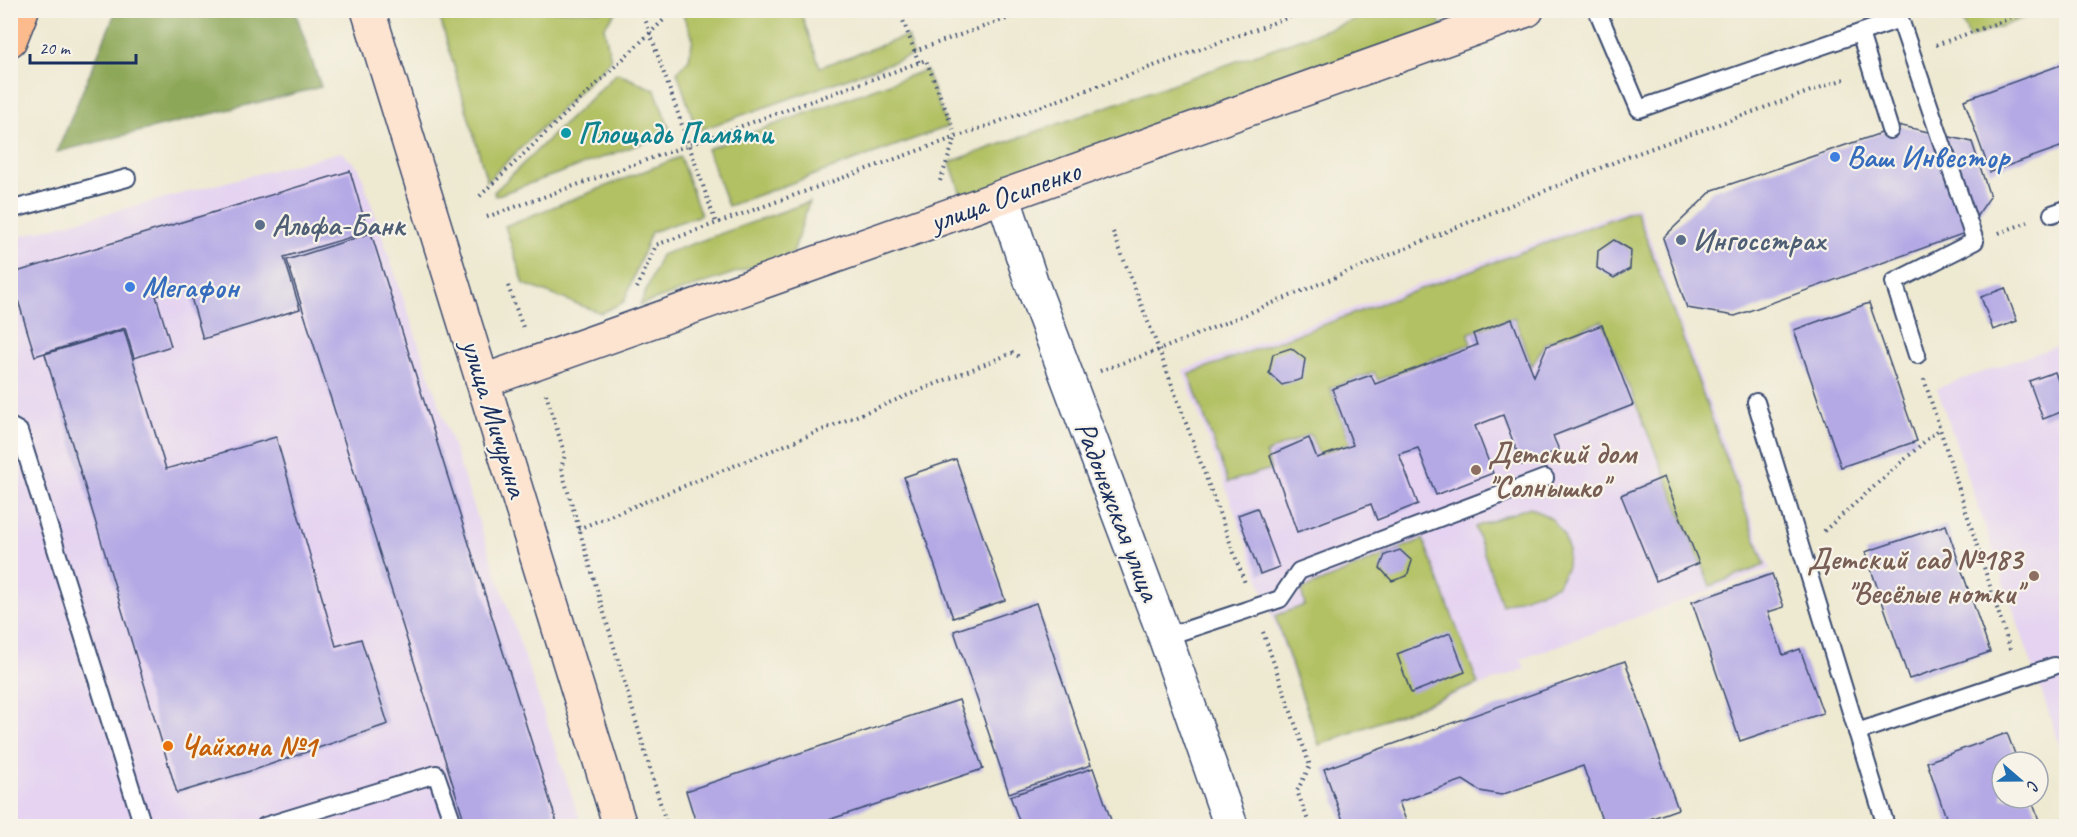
<svg xmlns="http://www.w3.org/2000/svg" width="2077" height="837" font-family="Caveat,sans-serif">
<rect width="100%" height="100%" fill="#f7f3e8"/>
<filter id="ink" filterUnits="userSpaceOnUse"><feTurbulence type="fractalNoise" baseFrequency=".0167" numOctaves="2"/><feDisplacementMap in="SourceGraphic" scale="12" xChannelSelector="R" yChannelSelector="G"/><feConvolveMatrix kernelMatrix="1 2 1 2 8 2 1 2 1" color-interpolation-filters="sRGB"/></filter>
<filter id="wash" filterUnits="userSpaceOnUse"><feTurbulence type="fractalNoise" baseFrequency=".008" numOctaves="4" result="noise"/><feDisplacementMap in="SourceGraphic" scale="24" xChannelSelector="R" yChannelSelector="G"/><feGaussianBlur stdDeviation="1.35" result="paint"/><feColorMatrix in="noise" values="0 0 0 0 0 0 0 0 0 0 0 0 0 0 0 0 0 1.4 0 .05"/><feComposite in="paint" operator="in"/></filter>
<g filter="url(#wash)">
<rect width="100%" height="100%" fill="#eee9d1"/>
<g fill="#e5d3f1">
<path d="M341,152L359,168L582,826H11L10,255L20,236Z"/>
<path d="M1638,205L1770,569L1521,659L1525,669L1319,745L1183,370Z"/>
<path d="M2066,343V763L1937,388Z"/>
</g>
<g fill="#b2c163" stroke="#667860" stroke-width="1.5">
<path d="M438,11H617L604,27L611,60L487,181Z"/>
<path d="M688,11H800L820,67L907,36L913,55L697,131L677,72L689,59L693,38L683,15Z"/>
<path d="M1379,11H1436L1442,29L962,197L950,162Z"/>
<path d="M1959,11V10L2043,11L1969,38Z"/>
<path d="M926,70L947,127L728,206L707,149Z"/>
<path d="M617,73L655,90L671,133L495,196L494,192Z"/>
<path d="M680,157L701,215L651,232L624,302L601,313L524,284L505,226Z"/>
<path d="M809,202L793,253L640,305L661,255Z"/>
<path d="M1636,210L1765,565L1710,586L1602,321L1545,343L1532,366L1514,317L1469,333L1471,344L1378,380L1374,372L1330,388L1350,443L1319,455L1310,434L1266,453L1271,469L1228,482L1189,374Z"/>
<path d="M1530,507L1552,519L1564,536L1568,549L1567,567L1557,586L1502,605L1475,527Z"/>
<path d="M1423,539L1478,684L1319,745L1275,616L1305,605L1301,590Z"/>
</g>
<path fill="#8da759" stroke="#546b5c" stroke-width="1.5" d="M116,11H295L321,87L57,152Z"/>
<g id="blocks">
<g fill="#b4a9e5">
<path d="M2066,63V145L1990,172L1964,100Z"/>
<path d="M1902,126L1972,142L1990,197L1965,233L1735,316L1687,308L1663,238L1713,190Z"/>
<path d="M350,171L368,232L284,257L300,309L203,339L188,287L156,296L171,346L134,358L125,328L35,356L10,274Z"/>
<path d="M371,233L558,826H466L287,260Z"/>
<path d="M1614,240L1631,250L1630,269L1614,278L1597,268L1598,251Z"/>
<path d="M2005,288L2017,321L1993,330L1981,297Z"/>
<path d="M1869,303L1917,441L1841,467L1794,330Z"/>
<path d="M1512,319L1534,376L1547,346L1602,325L1633,405L1553,436L1559,450L1522,465L1503,415L1475,426L1493,473L1436,495L1418,448L1399,454L1418,504L1377,520L1371,504L1297,532L1270,455L1309,438L1317,458L1353,445L1332,389L1371,375L1375,384L1477,345L1473,334Z"/>
<path d="M124,330L166,469L276,437L336,646L361,639L388,724L257,769L177,793L45,354Z"/>
<path d="M1291,348L1305,359L1302,379L1282,385L1269,373L1273,354Z"/>
<path d="M2055,372L2066,403V410L2043,419L2029,381Z"/>
<path d="M956,459L1005,600L953,618L904,477Z"/>
<path d="M1664,477L1699,563L1656,581L1621,495Z"/>
<path d="M1257,508L1279,567L1260,574L1238,515Z"/>
<path d="M1946,525L1990,652L1909,679L1865,552Z"/>
<path d="M1400,550L1412,561L1407,576L1392,581L1380,568L1385,555Z"/>
<path d="M1772,574L1784,607L1768,612L1783,655L1800,649L1823,713L1740,741L1692,602Z"/>
<path d="M1036,603L1091,765L1009,793L954,631Z"/>
<path d="M1450,633L1465,672L1411,693L1397,654Z"/>
<path d="M1625,661L1678,809L1630,826H1604L1583,766L1501,795L1480,791L1463,780L1399,802L1408,826H1356L1355,823L1345,826L1324,769Z"/>
<path d="M959,700L983,769L810,826H697L686,791Z"/>
<path d="M2007,733L2018,762H2002V798H2031L2041,826H1949L1927,762Z"/>
<path d="M1093,768L1113,826H1021L1010,796Z"/>
</g>
</g>
</g>
<g filter="url(#ink)">
<use href="#blocks" fill-opacity="0" stroke="#3b4b6f" stroke-width="1.5"/>
<g fill="none" stroke-linecap="round" stroke-linejoin="round">
<defs>
<g id="lane">
<path d="M1456,10L1465,33"/>
<path d="M1597,10L1639,109L1900,19L1898,10"/>
<path d="M1900,19L1975,241L1894,282L1917,355"/>
<path d="M1860,33L1890,130"/>
<path d="M10,210L127,178"/>
<path d="M2052,214L2066,209"/>
<path d="M1756,402L1886,826"/>
<path d="M10,426L19,431L143,826"/>
<path d="M1165,637L1280,599L1299,571L1545,478"/>
<path d="M1857,732L2054,666"/>
<path d="M265,826L436,774L454,826"/>
</g>
<path id="street" d="M1003,196L1031,281L1165,637L1231,826"/>
<g id="secondary">
<path d="M368,10L620,826"/>
<path d="M484,381L1527,10"/>
</g>
<path id="primary" d="M10,40L22,10"/>
</defs>
<use href="#lane" stroke="#3b4b6f" stroke-width="20"/>
<use href="#street" stroke="#3b4b6f" stroke-width="36"/>
<use href="#secondary" stroke="#3b4b6f" stroke-width="36"/>
<use href="#primary" stroke="#3b4b6f" stroke-width="36"/>
<g stroke="#3b4b6f" stroke-width="4" stroke-dasharray="1.5 4.5" stroke-linecap="butt">
<path d="M642,10L716,223"/>
<path d="M899,10L919,63"/>
<path d="M1936,45L2033,10"/>
<path d="M914,51L1032,10"/>
<path d="M480,196L674,10"/>
<path d="M487,217L926,60L956,136L940,181"/>
<path d="M1113,232L1159,350L1245,583"/>
<path d="M1999,233L2028,222"/>
<path d="M508,286L524,330"/>
<path d="M637,288L656,245L1309,10"/>
<path d="M1100,371L1159,350L1627,157L1847,78"/>
<path d="M1924,379L2011,652"/>
<path d="M546,394L565,455L561,468L667,826"/>
<path d="M578,529L1012,353L1022,358"/>
<path d="M1824,531L1940,428"/>
<path d="M1263,632L1310,766L1297,791L1310,826"/>
</g>
<use href="#lane" stroke="#fff" stroke-width="16"/>
<use href="#street" stroke="#fff" stroke-width="33"/>
<use href="#secondary" stroke="#fde4d1" stroke-width="33"/>
<use href="#primary" stroke="#fbbb8c" stroke-width="33"/>
</g>
</g>
<circle fill="#0f9aa8" stroke="#f7f3e8" stroke-width="2" cx="566" cy="133" r="6"/>
<g fill="#3f7fe0" stroke="#f7f3e8" stroke-width="2">
<circle cx="1835" cy="157" r="6"/>
<circle cx="130" cy="287" r="6"/>
</g>
<g fill="#5c6f8a" stroke="#f7f3e8" stroke-width="2">
<circle cx="260" cy="225" r="6"/>
<circle cx="1681" cy="240" r="6"/>
</g>
<g fill="#8d6e63" stroke="#f7f3e8" stroke-width="2">
<circle cx="1476" cy="470" r="6"/>
<circle cx="2034" cy="576" r="6"/>
</g>
<circle fill="#e8710a" stroke="#f7f3e8" stroke-width="2" cx="168" cy="746" r="6"/>
<g text-anchor="middle" stroke-width="4.5" stroke-linejoin="round" paint-order="stroke">
<g font-size="30" font-weight="bold" fill="#0d838f" stroke="#f7f3e8" text-anchor="start">
<text x="578" y="143">Площадь Памяти</text>
</g>
<g font-size="30" font-weight="bold" fill="#366cbe" stroke="#f7f3e8" text-anchor="start">
<text x="1847" y="167">Ваш Инвестор</text>
<text x="142" y="297">Мегафон</text>
</g>
<g font-size="30" fill="#1b2f5e" stroke="#f7f3e8">
<text transform="translate(1005 196) rotate(-20)" y="10">улица Осипенко</text>
<text transform="translate(495 418) rotate(73)" y="10">улица Мичурина</text>
<text transform="translate(1118 511) rotate(69)" y="10">Радонежская улица</text>
</g>
<g font-size="30" font-weight="bold" fill="#4e5e75" stroke="#f7f3e8" text-anchor="start">
<text x="272" y="235">Альфа-Банк</text>
<text x="1693" y="250">Ингосстрах</text>
</g>
<g font-size="30" font-weight="bold" fill="#785e54" stroke="#f7f3e8" text-anchor="start">
<text x="1488" y="463">Детский дом<tspan x="1488" dy="34">"Солнышко"</tspan></text>
<text x="2022" y="569" text-anchor="end">Детский сад №183<tspan x="2022" dy="34">"Весёлые нотки"</tspan></text>
</g>
<g font-size="30" font-weight="bold" fill="#c56008" stroke="#f7f3e8" text-anchor="start">
<text x="180" y="756">Чайхона №1</text>
</g>
</g>
<rect width="2077" height="837" fill="none" stroke="#f7f3e8" stroke-width="36"/>
<g transform="translate(2020 780) rotate(110)"><circle r="28" fill="#f7f3e8" stroke="#9fa5b1" stroke-width="1.5"/>
<path d="M0-4.5L10 22L0 15L-10 22Z" fill="#1f6fb2"/>
<text y="-9" font-size="16" font-weight="bold" text-anchor="middle" fill="#1b2f5e">С</text>
</g>
<path d="M30 54v9h106v-9" fill="none" stroke="#1b2f5e" stroke-width="3"/>
<text x="39" y="54" font-size="18" fill="#1b2f5e" stroke="#f7f3e8" stroke-width="4.5" paint-order="stroke">20 m</text>
</svg>
